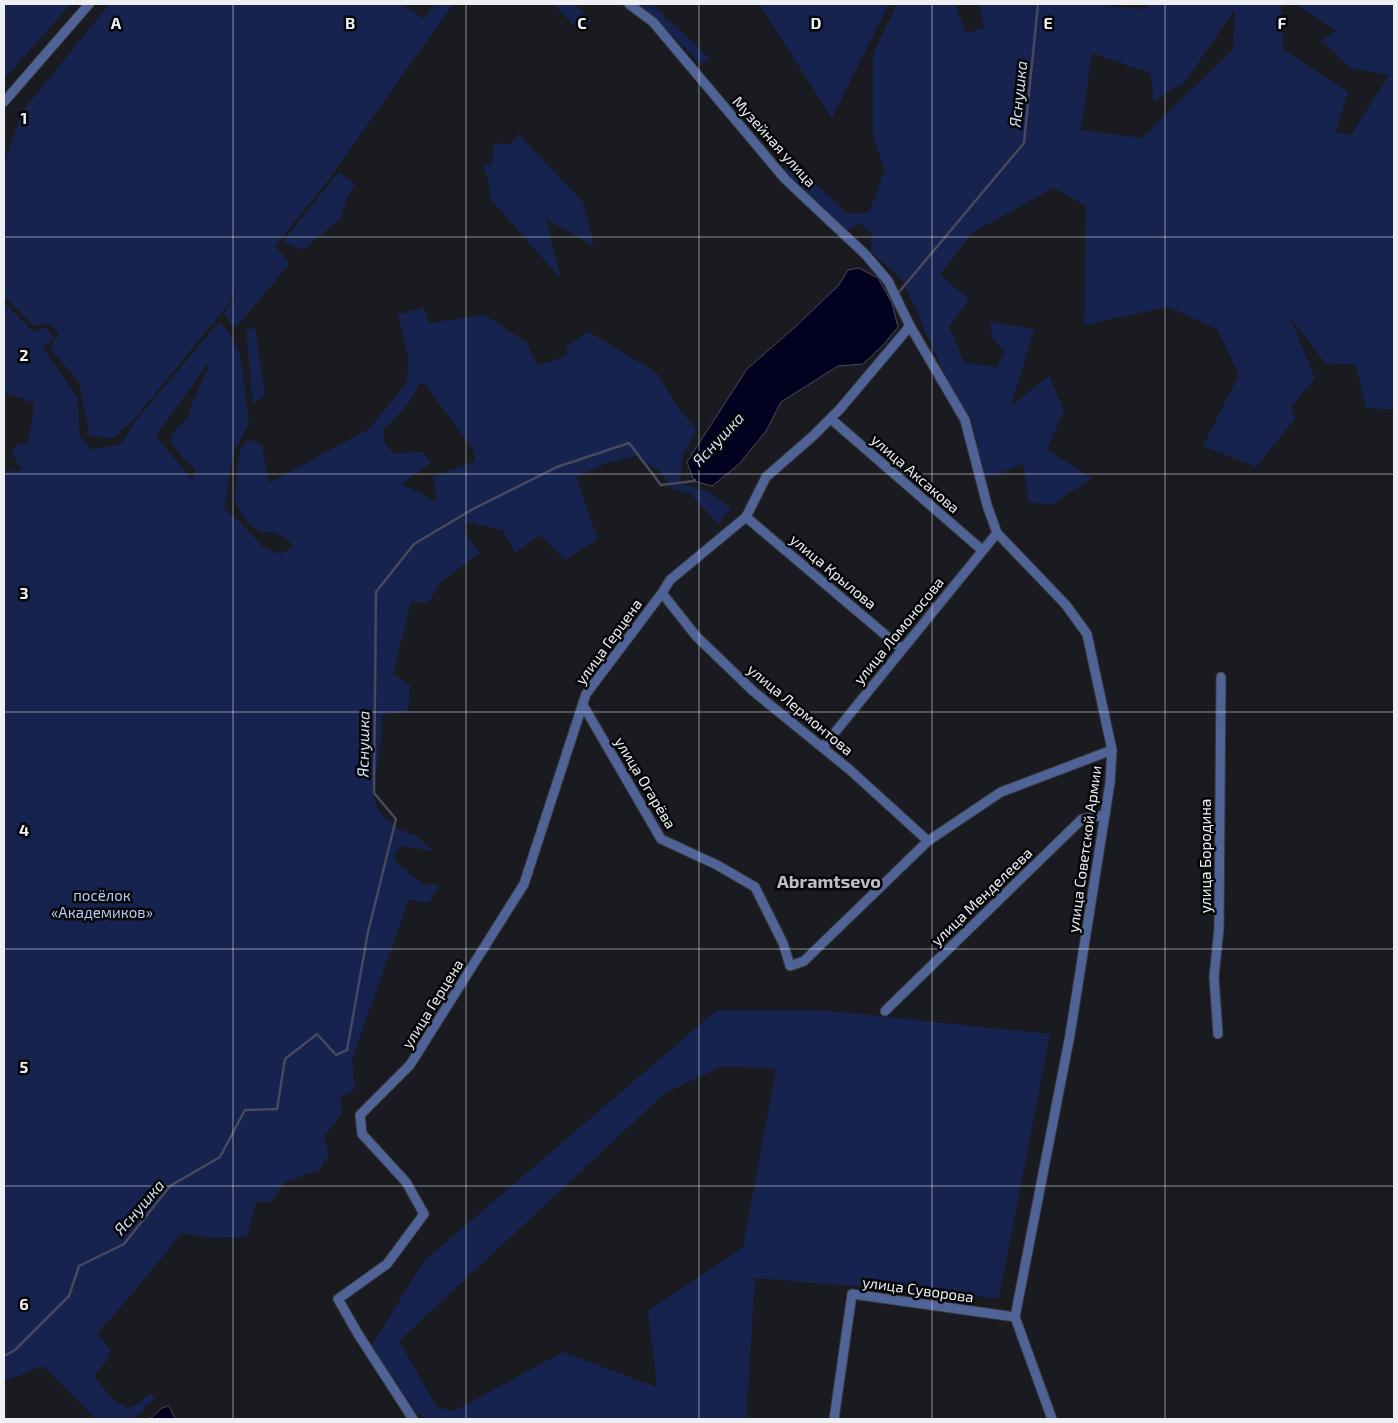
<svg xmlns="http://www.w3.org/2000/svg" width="1398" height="1423" font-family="'Exo 2',sans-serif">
<rect width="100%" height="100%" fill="#191b21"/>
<g fill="#16234e" fill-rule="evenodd">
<path d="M4,4H65L68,7L4,79Z"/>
<path d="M109,4H402L424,19L435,4H453L329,179L275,246L290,263L240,323L233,327L224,313L243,286L132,422L125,427L113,439L89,435L79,382L50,348L59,333L47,323L34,326L4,296V164L22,112Z"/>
<path d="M553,4H574L592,21L579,31Z"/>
<path d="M641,4H652L710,59L701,64Z"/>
<path d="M759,4H889L832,118Z"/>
<path d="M897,4H955L966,33L984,28L979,4H1110V7L1145,9L1149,4H1281L1283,49L1348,92L1336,132L1351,135L1389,75L1350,68L1321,40L1336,31L1295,4H1394V410L1366,408L1356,365L1325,363L1288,314L1315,378L1291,407L1295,419L1256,467L1203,446L1239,375L1217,329L1168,307L1084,325L1086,206L1054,188L973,232L940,275L969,299L949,327L965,363L997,367L1005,352L992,337L990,322L1034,329L1011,406L1049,376L1064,410L1047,450L1092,478L1051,505L1029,502L1023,463L994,476H985L971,419L950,386L902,279L871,252L872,234L861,223L845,231L784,170L791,161L848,214L869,212L885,170L873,135V54ZM1235,9L1233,49L1142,138L1081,130L1092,53L1150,73L1154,101L1185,82Z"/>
<path d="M518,134L583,202L594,246L546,219L561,279L492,201L487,177L482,163L491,167L494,143L511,144Z"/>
<path d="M339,172L355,184L348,196L340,219L303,250L283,241Z"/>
<path d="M4,303L33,332L45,327L54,337L43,348L78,398L79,435L92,450L121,444L135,422L219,322L229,332L240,354L249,422C245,432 239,441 235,450C228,469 229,490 224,509L238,520L263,547L279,554L294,547L287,539L272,532L263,533L255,529L246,521L235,501L237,466L241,449L249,439L262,445L269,483L369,429L407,382L408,357L398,315L424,307L429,323L485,315L527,343L537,366L566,356L567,345L589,332L657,373L680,410L696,429L683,456L680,484L709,492L731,509L718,524L690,493L673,489L660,471L635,456L601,465L576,477L598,539L565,560L540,535L515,553L502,530L466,522L464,531L480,553L441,582L428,603L411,602L393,674L410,685L408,711L382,715L379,759L372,790L378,811L396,828L416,836L434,851L400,846L393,859L423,885L439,884L430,903L409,899L352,1059L355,1089L340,1097L342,1113L324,1137L329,1156L323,1163L320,1170L285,1182L271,1202H256L247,1237L213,1238L182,1233L132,1294L97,1334L110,1349L107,1360L94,1377L114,1400L128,1408L140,1403L149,1394L156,1397L133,1419H96L43,1366L4,1381V472L22,470L12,453L19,443L28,444L34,403L4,392ZM208,363L209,366L191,405L188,419L180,425L172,435V443L180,454L195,470L192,480L156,436ZM420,382L427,387L474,451L475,461L433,477L437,502L401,484L431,463L423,452H412L395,454C386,446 384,443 383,431L409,403Z"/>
<path d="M255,327L265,395L253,405L246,331Z"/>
<path d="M717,1010H821L1050,1034L999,1298L755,1278L746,1419H426L415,1411L372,1345L424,1261ZM723,1066L776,1069L743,1247L648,1311L657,1387L563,1352L454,1411L437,1407L399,1341L665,1093Z"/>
</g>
<g fill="#01001f" stroke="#48485f">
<path d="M859,268L878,278L892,303L898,327L884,344L863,364L838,366L781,402L766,431L739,464L712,486L694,481L687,462L747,369L795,327L839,285L848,270Z"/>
<path d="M169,1406L175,1419H150L162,1408Z"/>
</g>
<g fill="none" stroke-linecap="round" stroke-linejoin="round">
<g stroke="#48485f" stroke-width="2.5">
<path d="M899,292L1024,143L1038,4"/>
<path d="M4,1356L15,1350L69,1296L79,1266L124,1244L170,1186L220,1157L245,1110L277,1109L285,1059L317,1034L336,1055L347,1050L368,932L396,819L374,793L376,592L414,544L473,509L557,467L629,443L661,485L694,481L695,480"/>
</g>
<defs>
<g id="minor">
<path d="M629,4L653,22L785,179L866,255L888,281L910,326L965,420L987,505L997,533L1066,605L1087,634L1112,750L1110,783L1070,1035L1015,1317L1052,1419"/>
<path d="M4,102L89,4"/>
<path d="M831,419L982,550"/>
<path d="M746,517L902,649"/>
<path d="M662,593L696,636L753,691L850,770L928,841"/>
<path d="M583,705L661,839L717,865L755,887L783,943L790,966L804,961L928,841L1001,792L1112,750"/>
<path d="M823,747L997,533"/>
<path d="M885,1011L1082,819L1105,815"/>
<path d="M1218,1034L1214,977L1219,928L1221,677"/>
<path d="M413,1419L358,1334L338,1299L387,1264L424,1214L406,1182L362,1134L360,1115L410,1065L524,884L586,694L662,593L670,580L746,517L766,477L813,436L840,409L910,326"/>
<path d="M834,1419L852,1294L1015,1317"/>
</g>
</defs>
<use href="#minor" stroke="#37393e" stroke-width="11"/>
<use href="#minor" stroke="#506396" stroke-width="9"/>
</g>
<path fill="none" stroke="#edeff3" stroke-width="1" stroke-opacity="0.55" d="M233,4V1419M466,4V1419M699,4V1419M932,4V1419M1165,4V1419M4,237H1394M4,474H1394M4,712H1394M4,949H1394M4,1186H1394"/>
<g text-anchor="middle" stroke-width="5" stroke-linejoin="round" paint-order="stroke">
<g font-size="15" fill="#edeff3" stroke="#050608">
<text transform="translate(774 142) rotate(48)" y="5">Музейная улица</text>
<text transform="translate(915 474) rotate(41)" y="5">улица Аксакова</text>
<text transform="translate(833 572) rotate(40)" y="5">улица Крылова</text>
<text transform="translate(899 631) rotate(-51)" y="5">улица Ломоносова</text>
<text transform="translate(609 642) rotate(-54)" y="5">улица Герцена</text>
<text transform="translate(800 710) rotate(40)" y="5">улица Лермонтова</text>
<text transform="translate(645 783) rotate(59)" y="5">улица Огарёва</text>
<text transform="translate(1085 849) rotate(-82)" y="5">улица Советской Армии</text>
<text transform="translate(1206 856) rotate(-90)" y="5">улица Бородина</text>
<text transform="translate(982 897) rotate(-44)" y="5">улица Менделеева</text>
<text transform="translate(433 1004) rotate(-58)" y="5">улица Герцена</text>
<text transform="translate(918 1290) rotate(8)" y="5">улица Суворова</text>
</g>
<g font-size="15" fill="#b7c9f4" stroke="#050608">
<text x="102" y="901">посёлок<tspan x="102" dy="17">«Академиков»</tspan></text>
</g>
<g font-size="16" font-style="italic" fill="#d4ddf3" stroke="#050608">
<text transform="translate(1018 94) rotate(-84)" y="6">Яснушка</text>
<text transform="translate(718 439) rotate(-47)" y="6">Яснушка</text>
<text transform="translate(363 744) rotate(-89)" y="6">Яснушка</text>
<text transform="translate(139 1207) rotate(-49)" y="6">Яснушка</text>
</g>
<g font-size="18" font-weight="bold" fill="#bec1c9" stroke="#050608">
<text x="829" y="888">Abramtsevo</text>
</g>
</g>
<g font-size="16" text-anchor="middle" font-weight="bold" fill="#edeff3" stroke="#050608" stroke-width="5" stroke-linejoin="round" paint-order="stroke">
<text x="116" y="29">A</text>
<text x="350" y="29">B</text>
<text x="582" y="29">C</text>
<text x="816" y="29">D</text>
<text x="1048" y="29">E</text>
<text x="1282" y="29">F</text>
<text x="24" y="124">1</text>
<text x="24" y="361">2</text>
<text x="24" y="599">3</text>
<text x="24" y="836">4</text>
<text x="24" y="1073">5</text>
<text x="24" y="1310">6</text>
</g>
<rect width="1398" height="1423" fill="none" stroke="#edeff3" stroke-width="10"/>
</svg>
